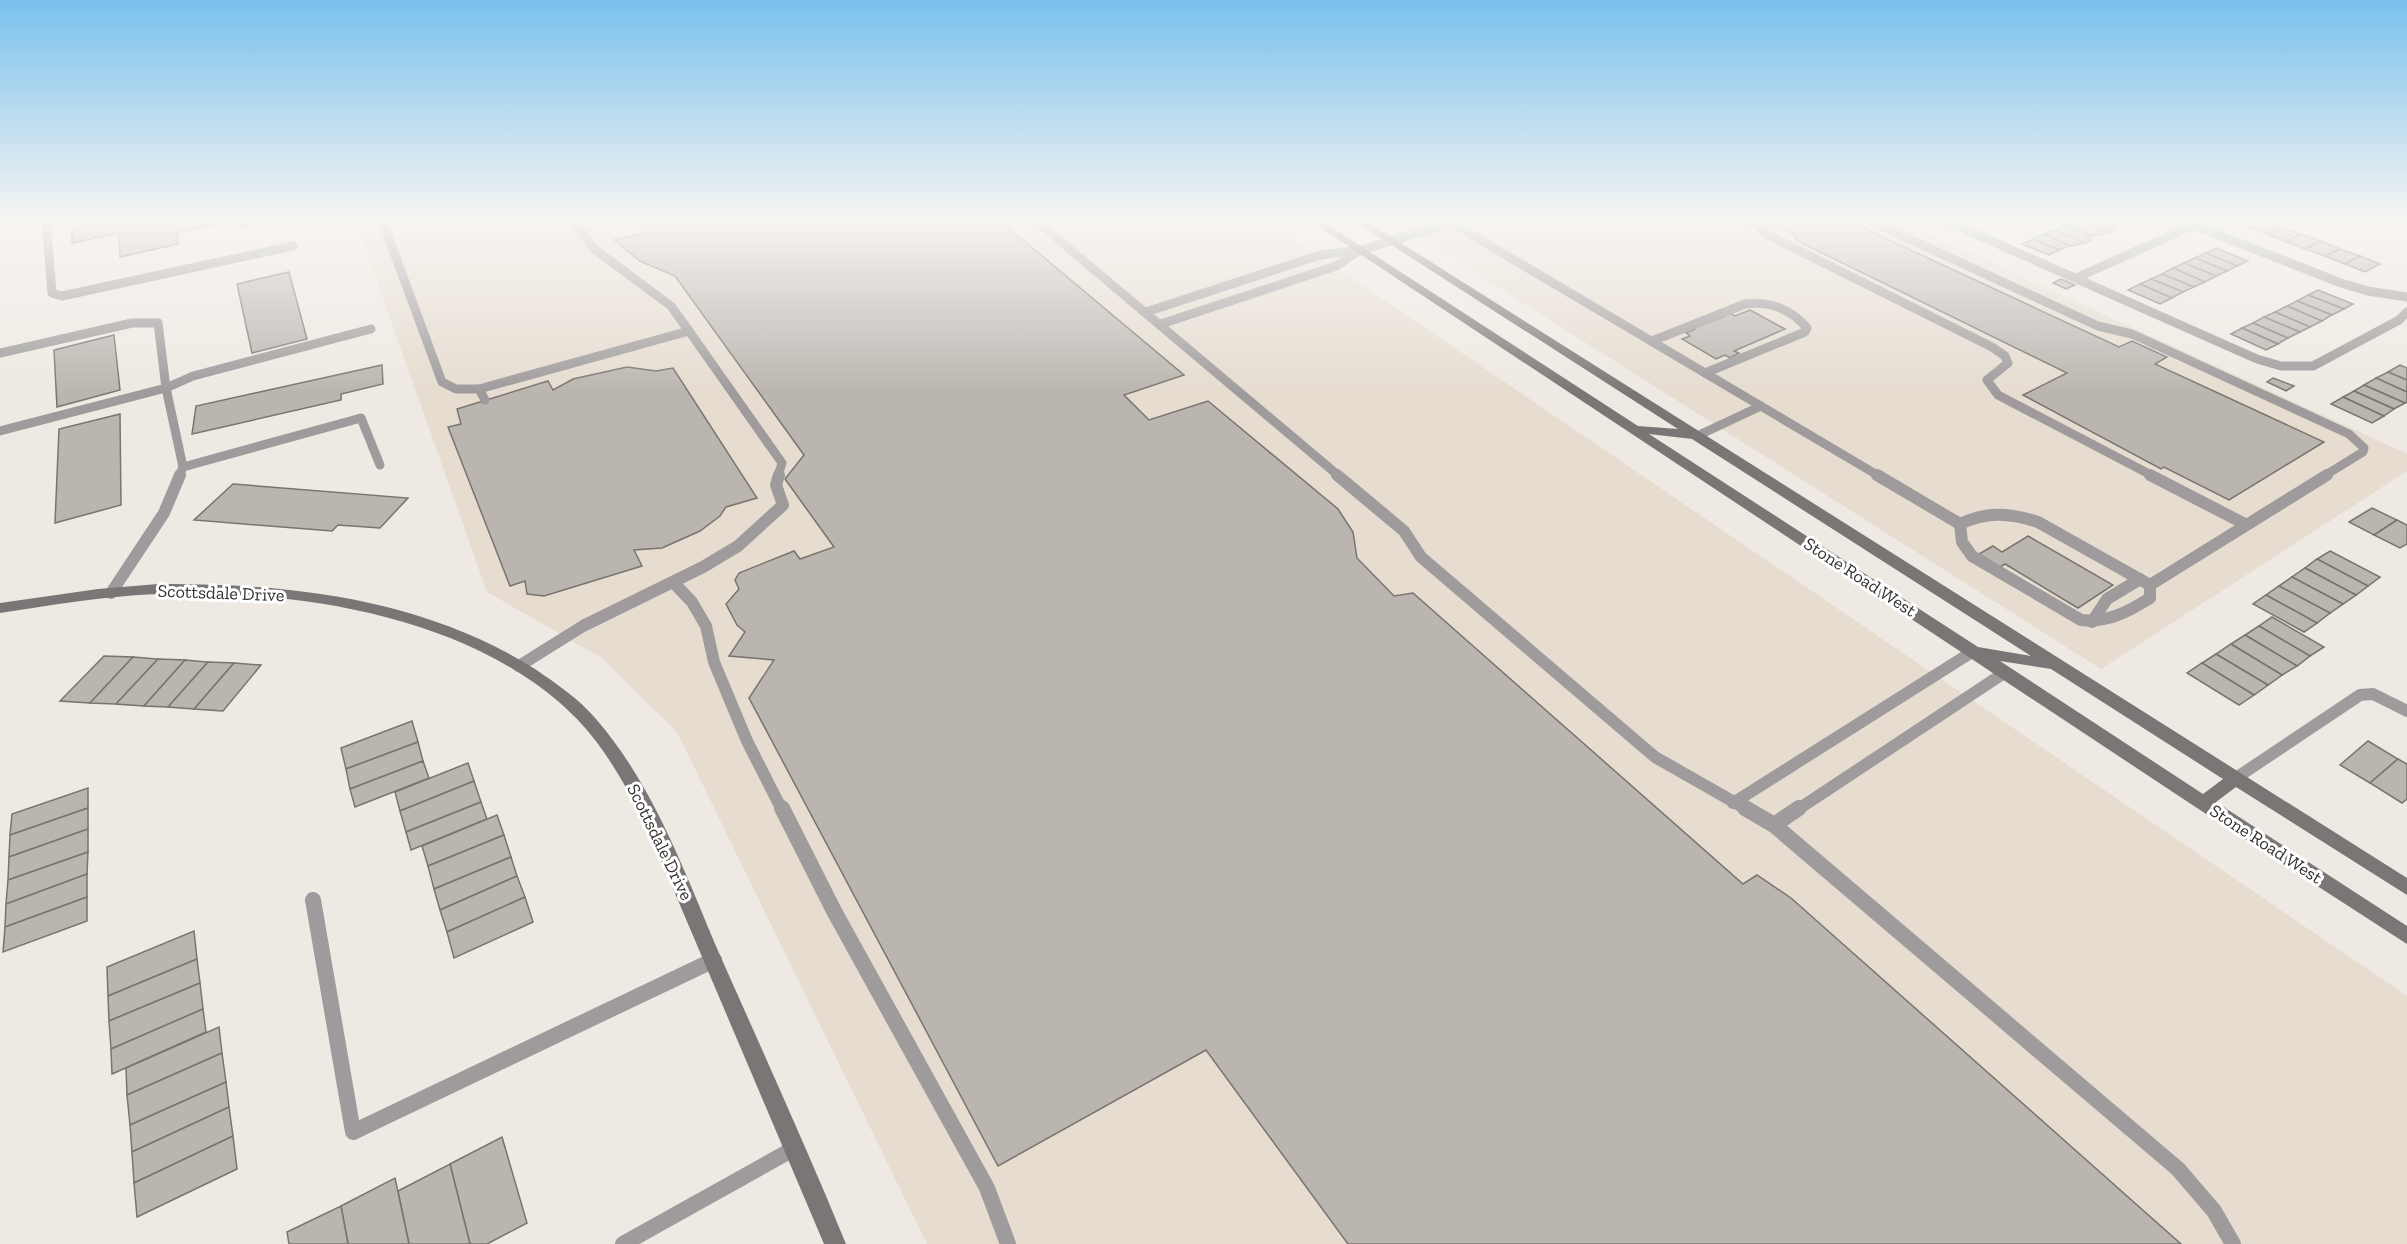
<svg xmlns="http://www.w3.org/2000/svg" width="2407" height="1244" font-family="'Zilla Slab',serif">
<rect width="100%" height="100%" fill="#eee9e2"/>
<g fill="#e6dcd0">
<path d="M355,219H1265L2407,996V1244H927L677,732L602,658L487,592Z"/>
<path d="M1390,219H1896L2407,454V471L2101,669Z"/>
</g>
<g fill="#bab5af" stroke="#78746e" stroke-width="1.5">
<path d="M72,219H265V220L241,226L240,219L177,233L178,244L120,257L119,233L72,243Z"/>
<path d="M635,219H998L1184,375L1124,395L1149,420L1208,401L1338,509L1353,532L1357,558L1394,596L1413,593L1743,884L1757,875L1791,898L2181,1244H1348L1206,1050L998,1166L749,698L774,660L729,656L745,632L737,625L726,604L739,589L735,580L739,573L794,551L800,559L834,547L785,479L804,455L675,276L640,261L614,240L645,233Z"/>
<path d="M1764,219H1844L2119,347L2132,341L2167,357L2155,364L2324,442L2229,500L2164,467L2161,469L2023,395L2067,373L1816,250L1796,240L1795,234Z"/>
<path d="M2081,219H2098L2116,226L2111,228L2115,230L2108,233L2078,220Z"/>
<path d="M2098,219H2116L2125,223L2116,226Z"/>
<path d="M2233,219H2262L2264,220L2249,227L2231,220Z"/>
<path d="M2376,219H2407V220L2394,226Z"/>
<path d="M2078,220L2108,233L2092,236L2066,225Z"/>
<path d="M2264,220L2282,227L2267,234L2249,227Z"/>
<path d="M2066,225L2092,236L2087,238L2091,240L2085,243L2055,230Z"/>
<path d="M2282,227L2301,234L2286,242L2267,234Z"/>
<path d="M2055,230L2085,243L2070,246L2044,234Z"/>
<path d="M2044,234L2070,246L2059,250L2033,239Z"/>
<path d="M2301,234L2321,241L2305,249L2286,242Z"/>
<path d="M2033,239L2059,250L2049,255L2022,244Z"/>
<path d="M2321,241L2340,249L2325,256L2305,249Z"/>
<path d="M2216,248L2248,261L2237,266L2206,253Z"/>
<path d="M2340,249L2360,256L2345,264L2325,256Z"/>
<path d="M2206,253L2237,266L2227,271L2195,258Z"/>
<path d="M2360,256L2380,264L2365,272L2345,264Z"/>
<path d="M2195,258L2227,271L2216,276L2184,263Z"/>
<path d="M2184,263L2216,276L2205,282L2173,268Z"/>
<path d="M2173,268L2205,282L2194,287L2162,274Z"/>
<path d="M289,272L307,339L252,353L237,284Z"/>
<path d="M2162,274L2194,287L2183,292L2151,279Z"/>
<path d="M2061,279L2075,285L2066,289L2053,283Z"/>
<path d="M2151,279L2183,292L2172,298L2140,284Z"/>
<path d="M2140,284L2172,298L2160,304L2128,290Z"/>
<path d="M2318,290L2353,304L2344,309L2308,295Z"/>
<path d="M2308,295L2344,309L2332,315L2297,301Z"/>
<path d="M2297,301L2332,315L2322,321L2287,306Z"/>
<path d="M2287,306L2322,321L2310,327L2275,312Z"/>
<path d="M1750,310L1785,329L1734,351L1739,353L1730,358L1725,355L1716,359L1682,339L1690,336L1686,333L1695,329L1692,328L1724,317L1728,312L1735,316Z"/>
<path d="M2275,312L2310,327L2300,332L2264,317Z"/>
<path d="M2264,317L2300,332L2288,338L2253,323Z"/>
<path d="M2253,323L2288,338L2278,344L2242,328Z"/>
<path d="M2242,328L2278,344L2266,350L2231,334Z"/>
<path d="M114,335L120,390L57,407L54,350Z"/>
<path d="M382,365L383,384L341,394V400L192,434L196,406Z"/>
<path d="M2400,365L2407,368V380L2388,372Z"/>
<path d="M627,367L656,371L673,368L757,498L726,507L720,516L700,531L662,548L634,550L642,566L544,596L527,594L525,581L510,586L448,427L461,424L457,409L548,381L553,390L573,379Z"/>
<path d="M2388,372L2407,380V392L2376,378Z"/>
<path d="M2273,378L2294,386L2286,391L2267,382Z"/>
<path d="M2376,378L2407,392V402L2405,403L2364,385Z"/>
<path d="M2364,385L2405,403L2394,409L2354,391Z"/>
<path d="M2354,391L2394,409L2384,416L2343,397Z"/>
<path d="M2343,397L2384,416L2372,423L2331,404Z"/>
<path d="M120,414L121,505L55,523L59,429Z"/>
<path d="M233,484L408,498L380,528L338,525L332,531L194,520Z"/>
<path d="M2372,508L2397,520L2374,535L2349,522Z"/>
<path d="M2397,520L2407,525V544L2400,548L2374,535Z"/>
<path d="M2028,536L2113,585L2078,608L2005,564L2000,567L1979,554L1993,546L2002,552Z"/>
<path d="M2330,551L2380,577L2368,586L2317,559Z"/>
<path d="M2317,559L2368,586L2356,595L2305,568Z"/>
<path d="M2305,568L2356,595L2343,604L2292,577Z"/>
<path d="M2292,577L2343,604L2330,613L2279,586Z"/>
<path d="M2279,586L2330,613L2317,623L2266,595Z"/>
<path d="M2266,595L2317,623L2304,632L2253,604Z"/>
<path d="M2272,617L2324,647L2310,656L2259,626Z"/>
<path d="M2259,626L2310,656L2297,666L2245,635Z"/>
<path d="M2245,635L2297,666L2282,675L2231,644Z"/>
<path d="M2231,644L2282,675L2268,685L2216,654Z"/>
<path d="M2216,654L2268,685L2254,695L2202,663Z"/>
<path d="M104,656L133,657L90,703L60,701Z"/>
<path d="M133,657L158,659L116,704L90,703Z"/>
<path d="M158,659L185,660L144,706L116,704Z"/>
<path d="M185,660L208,662L168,707L144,706Z"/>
<path d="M208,662L234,663L194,709L168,707Z"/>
<path d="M234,663L261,665L223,711L194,709Z"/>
<path d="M2202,663L2254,695L2239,705L2187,673Z"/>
<path d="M412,721L418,742L346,769L341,748Z"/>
<path d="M2368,741L2398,759L2370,783L2340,765Z"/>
<path d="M418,742L423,761L350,789L346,769Z"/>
<path d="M2398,759L2407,764V799L2402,803L2370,783Z"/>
<path d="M423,761L429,778L355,807L350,789Z"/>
<path d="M468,763L474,781L400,811L395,792Z"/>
<path d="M474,781L481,802L406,832L400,811Z"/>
<path d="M88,788V808L10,835L12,814Z"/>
<path d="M481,802L487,819L411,850L406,832Z"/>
<path d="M88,808V829L9,857L10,835Z"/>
<path d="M497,815L504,835L428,866L422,846Z"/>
<path d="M88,829V852L8,880L9,857Z"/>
<path d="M504,835L511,857L434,889L428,866Z"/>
<path d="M88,852L87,874L6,904L8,880Z"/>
<path d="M511,857L517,876L440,910L434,889Z"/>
<path d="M87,874V897L5,927L6,904Z"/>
<path d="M517,876L525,897L447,932L440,910Z"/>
<path d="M87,897V921L3,952L5,927Z"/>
<path d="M525,897L533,922L454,958L447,932Z"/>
<path d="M194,931L197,959L108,996L107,967Z"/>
<path d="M197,959L200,983L109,1021L108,996Z"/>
<path d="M200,983L203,1009L111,1049L109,1021Z"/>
<path d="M203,1009L206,1032L112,1074L111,1049Z"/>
<path d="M219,1027L222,1053L127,1095L126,1068Z"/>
<path d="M222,1053L226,1082L130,1125L127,1095Z"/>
<path d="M226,1082L229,1107L132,1152L130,1125Z"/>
<path d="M229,1107L233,1136L134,1183L132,1152Z"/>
<path d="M233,1136L237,1169L137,1217L134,1183Z"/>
<path d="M502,1137L527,1223L487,1244H470L450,1164Z"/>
<path d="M450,1164L470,1244H409L398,1191Z"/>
<path d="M395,1178L409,1244H348L341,1206Z"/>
<path d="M341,1206L348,1244H289L287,1232Z"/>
</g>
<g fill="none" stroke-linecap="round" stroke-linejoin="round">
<g stroke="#9f9b9c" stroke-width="9">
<path d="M46,219L52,293L62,296L293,246"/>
<path d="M385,219L382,220L442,382L456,389H479L689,331L782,463L778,476"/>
<path d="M573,219L593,248L671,306L689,331"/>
<path d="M1034,219L1339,476"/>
<path d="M1744,219L1758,226L1766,234L1992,347L2005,356L2008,363L1987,380L1998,395L2153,476"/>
<path d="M1866,219L2098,326L2132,334L2349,434L2364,448L2363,452L2324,476"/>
<path d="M1942,219L2257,359L2281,366H2313L2399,320L2407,312"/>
<path d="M2178,219L2341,283L2368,291L2407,297"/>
<path d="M1450,222L1879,476"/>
<path d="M2076,278L2194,225"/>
<path d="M1146,312L1320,255L1361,250L1464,219"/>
<path d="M1161,324L1336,266L1356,253"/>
<path d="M1652,341L1745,304C1769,301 1791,309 1807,328L1805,332L1705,373"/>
<path d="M0,353L132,323H158L166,388L183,467L179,476"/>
<path d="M479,389L485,400"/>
<path d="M0,431L166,388L193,376L371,329"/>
<path d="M1697,436L1761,406"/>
<path d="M183,467L361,418L380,465"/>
</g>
<g stroke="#9f9b9c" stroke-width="12">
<path d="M1337,475L1404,531L1421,557L1655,757L1748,810"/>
<path d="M1877,475L1960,524"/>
<path d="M2150,475L2245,524"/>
<path d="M1960,524L1962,542L1972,556L2081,620C2107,623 2128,612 2150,598V585"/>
<path d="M1960,524C1987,511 2010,513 2038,522L2150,585"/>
<path d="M673,582L692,602L706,626L714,662L747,741L782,810"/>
<path d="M2150,585L2327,475"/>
<path d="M111,593L164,513L180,475"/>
<path d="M2092,622L2107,599L2140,579"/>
<path d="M519,666L583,626L703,567L738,546L783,505L776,485L779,475"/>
<path d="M2236,778L2360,695L2373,694L2407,711"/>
<path d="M1733,803L1972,652"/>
<path d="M1797,810L2004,673"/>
</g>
<g stroke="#9f9b9c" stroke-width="16">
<path d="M782,808L834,911L987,1188L1008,1244"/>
<path d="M1745,808L1774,825L2178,1169L2214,1211L2233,1244"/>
<path d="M1774,825L1799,808"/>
<path d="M313,900L353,1132L714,960"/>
<path d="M623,1244L795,1148"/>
</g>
<g fill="#7b7576" fill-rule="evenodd">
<path d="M1307,219H1319L1638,426L1678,429L1351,219H1363L2407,878V895L2236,787L2216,802L2407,926V944L2197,808ZM1649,434L1692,439L2031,656L1978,647ZM2000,661L2051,669L2223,779L2203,794Z"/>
<path d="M158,584C287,583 423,598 535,669C557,684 579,699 596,719C654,786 685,873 719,953C762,1050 806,1146 846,1244H824L646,825C627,788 606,749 577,719C476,616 296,589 158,594C105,596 52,605 0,613V603L98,589Z"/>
</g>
</g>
<linearGradient id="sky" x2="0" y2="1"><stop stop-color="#79c1ed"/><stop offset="0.56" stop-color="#f7f5f2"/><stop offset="1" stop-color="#f7f5f2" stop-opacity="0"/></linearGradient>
<rect width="2407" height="393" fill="url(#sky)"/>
<g text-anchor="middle" stroke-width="6" stroke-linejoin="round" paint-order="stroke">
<g font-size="18" fill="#33312f" stroke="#fff">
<text transform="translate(1860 577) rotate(33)" y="6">Stone Road West</text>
<text transform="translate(221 593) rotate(2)" y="6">Scottsdale Drive</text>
<text transform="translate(660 842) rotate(64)" y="6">Scottsdale Drive</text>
<text transform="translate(2266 844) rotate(33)" y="6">Stone Road West</text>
</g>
</g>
</svg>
